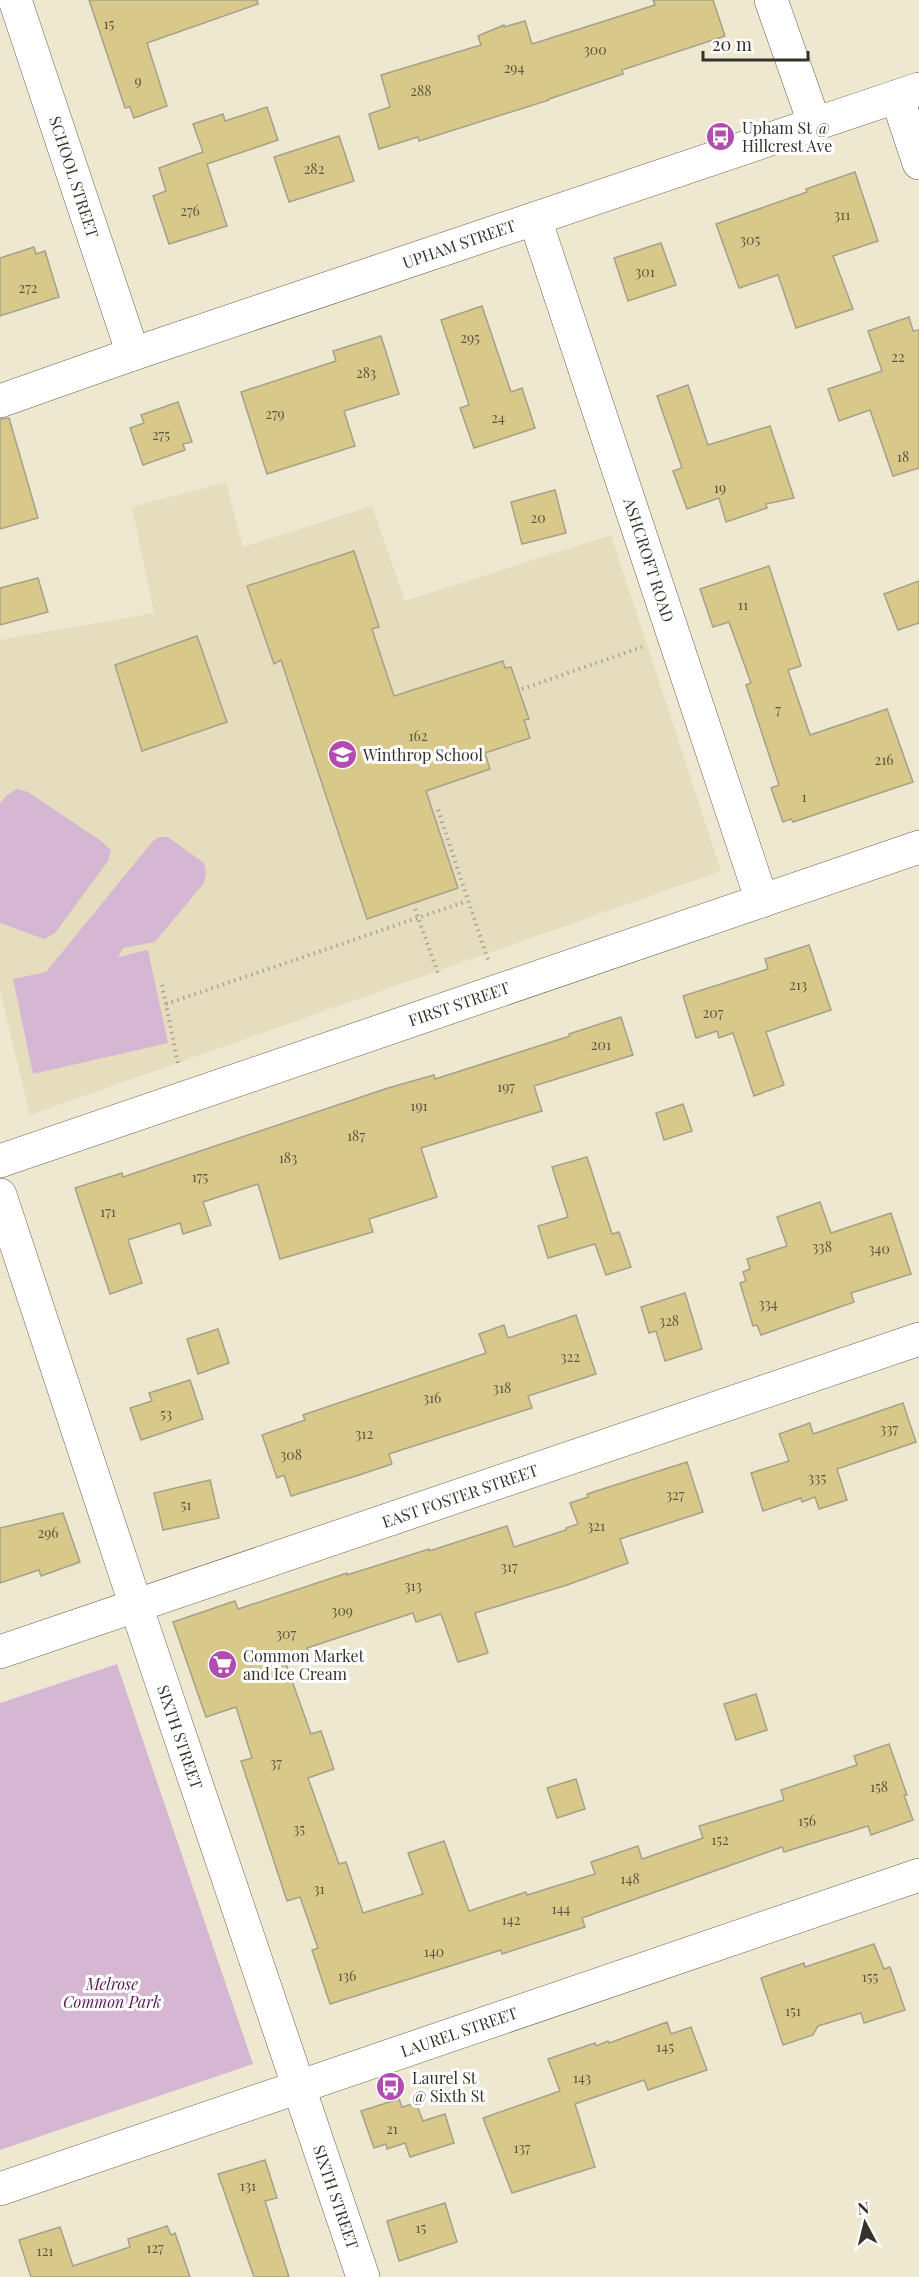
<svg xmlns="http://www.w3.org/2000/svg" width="919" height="2277" font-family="'Playfair Display',serif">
<rect width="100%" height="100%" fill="#efe8d1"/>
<path fill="#e5ddbe" d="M226,482L243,547L372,506L405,601L611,535L721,871L30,1115L0,991V640L154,613L132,507Z"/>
<g fill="#d6b7d3">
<path d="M17,789L28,792L101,841L111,850L108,861L55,933L44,939L0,923V803L7,795Z"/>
<path d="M159,837H168L204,863L206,874L204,883L155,942L123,948L118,957L148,950L168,1043L33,1074L13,979L46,972L152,842Z"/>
<path d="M117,1664L253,2064L0,2150V1703Z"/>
</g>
<g fill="#d8c88a" stroke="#a6a18a" stroke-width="1.5">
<path d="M89,0H257L258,4L147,43L167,106L134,118L130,107L125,108Z"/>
<path d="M653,0H713L725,36L622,70L623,74L549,99V100L419,141L418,137L379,149L369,114L390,107L381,75L481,45L478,36L504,25V27L525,21L532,44L655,5Z"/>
<path d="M267,107L278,140L207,164L227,226L169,244L153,196L166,191L159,168L203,152L193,124L223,114L225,121Z"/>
<path d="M339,136L354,181L289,202L274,157Z"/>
<path d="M855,172L878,241L833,256L853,309L796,328L778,275L739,288L716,224L807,192L806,189Z"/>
<path d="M661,243L676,285L628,301L614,258Z"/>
<path d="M34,247L36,254L45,251L59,297L0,316V258Z"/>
<path d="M482,306L511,392L522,388L535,428L474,448L460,408L469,405L441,320Z"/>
<path d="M909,317L913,331L919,330V468L893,476L870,410L839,421L828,389L882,371L868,331Z"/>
<path d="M381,336L399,394L344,411L355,446L267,474L241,392L336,361L333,351Z"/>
<path d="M688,385L708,445L770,426L794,498L766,504L767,508L726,522L719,498L687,509L673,471L682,468L657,396Z"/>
<path d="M178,402L192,442L183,444L185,450L143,465L130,428L144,423L141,415Z"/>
<path d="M9,418L38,518L0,529V419Z"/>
<path d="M555,490L566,533L522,544L511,502Z"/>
<path d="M354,551L379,627L372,629L394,696L503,661L505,668L511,667L529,719L524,720L530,738L485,753L490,769L426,791L458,888L367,919L281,660L274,664L247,586Z"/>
<path d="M769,566L801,666L788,670L810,735L887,709L913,782L793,822L791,819L783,822L771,788L779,785L746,685L751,683L729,622L713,627L700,589Z"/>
<path d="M38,578L48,612L0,625V588Z"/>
<path d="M919,581V623L898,630L884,594Z"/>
<path d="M197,636L227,722L142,751L115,665Z"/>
<path d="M809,945L831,1010L766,1032L784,1085L754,1096L733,1033L719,1038L717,1031L696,1038L683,996L768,969L765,959Z"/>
<path d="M621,1017L633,1055L534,1086L542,1111L421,1148L437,1197L369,1219L373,1232L280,1259L258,1184L203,1202L211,1225L183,1234L180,1223L128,1240L142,1283L110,1294L75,1188L122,1173L123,1177L388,1088L434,1075L435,1079L570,1036L569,1034Z"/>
<path d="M683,1104L692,1131L664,1140L656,1113Z"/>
<path d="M587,1157L612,1234L619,1232L631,1267L606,1275L595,1244L548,1258L538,1226L568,1217L552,1167Z"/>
<path d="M820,1202L831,1233L891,1213L911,1274L851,1293L854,1302L761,1335L757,1325L753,1326L740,1283L746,1281L743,1272L750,1269L747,1259L787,1246L777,1217Z"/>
<path d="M685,1293L702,1349L665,1361L656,1331L649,1333L641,1307Z"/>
<path d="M576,1315L596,1374L528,1396L532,1408L389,1454L392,1464L359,1475L291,1496L284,1475L277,1478L262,1435L305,1420L303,1415L486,1353L479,1334L504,1325L508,1338Z"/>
<path d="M218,1329L229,1363L198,1374L187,1339Z"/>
<path d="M190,1380L203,1419L141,1440L130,1408L152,1401L149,1393Z"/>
<path d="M903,1403L916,1442L837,1469L847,1500L819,1509L815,1497L802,1502L801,1498L763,1511L751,1473L789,1461L779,1434L810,1423L813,1434Z"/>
<path d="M687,1462L703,1512L620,1539L628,1563L567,1585L475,1613L488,1653L458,1662L441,1614L416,1622L413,1613L307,1648L310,1655L286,1664L311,1734L321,1731L334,1769L308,1778L339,1864L346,1862L363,1913L423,1894L408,1853L444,1841L469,1911L526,1892L527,1895L595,1874L591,1862L638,1846L642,1859L703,1838L699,1826L784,1800L781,1790L857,1765L854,1756L889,1744L907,1795H904L913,1820L871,1835L868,1826L784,1852L782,1847L582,1918L585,1927L502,1954L501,1950L330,2004L312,1950L318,1948L300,1897L287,1901L241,1761L252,1758L236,1707L206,1717L173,1622L235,1601L238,1609L347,1573V1575L429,1549V1551L507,1526L514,1547L566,1530V1528L578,1524L570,1503L588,1497L587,1494Z"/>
<path d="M210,1480L219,1518L163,1530L154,1493Z"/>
<path d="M63,1513L80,1562L41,1576L39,1570L0,1583V1528Z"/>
<path d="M756,1694L767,1730L736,1740L724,1704Z"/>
<path d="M576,1779L585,1809L557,1818L547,1788Z"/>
<path d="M874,1944L884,1969L890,1967L905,2010L864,2023L861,2013L818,2026L813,2035L783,2045L761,1978L804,1963L805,1967Z"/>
<path d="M667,2022L671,2034L691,2027L707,2070L648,2090L644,2080L575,2104L595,2167L512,2193L483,2118L560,2091L548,2059L595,2043L596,2046L608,2041L609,2043Z"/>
<path d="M399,2099L402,2107L416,2103L423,2121L445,2114L454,2143L410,2157L405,2143L387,2149L386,2144L374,2148L361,2111Z"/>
<path d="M265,2160L277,2198L265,2201L289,2277H254L218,2174Z"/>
<path d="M445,2203L457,2242L399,2261L387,2221Z"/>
<path d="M167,2226L171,2235L175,2233L190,2277H31L19,2240L60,2227L73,2266L130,2247L128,2239Z"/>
</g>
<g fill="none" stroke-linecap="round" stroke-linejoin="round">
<defs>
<g id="street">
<path d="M15,0L133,354"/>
<path d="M771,0L815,125"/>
<path d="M897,97L919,163"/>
<path d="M535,219L762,901"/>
<path d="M0,1161L919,847"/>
<path d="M0,1195L136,1606L363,2277"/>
<path d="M0,1652L919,1339"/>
<path d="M0,2189L919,1875"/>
</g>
<path id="secondary" d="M0,401L133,354L919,89"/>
</defs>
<use href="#street" stroke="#66604c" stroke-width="34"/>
<use href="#secondary" stroke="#66604c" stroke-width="34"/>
<g stroke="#aaa493" stroke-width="4" stroke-dasharray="1.5 4.5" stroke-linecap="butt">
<path d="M522,689L642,647"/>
<path d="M438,810L488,960"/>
<path d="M415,909L439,976"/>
<path d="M162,985L178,1063"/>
<path d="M166,1004L467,901"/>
</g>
<use href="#street" stroke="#fff" stroke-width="33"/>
<use href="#secondary" stroke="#fff" stroke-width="33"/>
</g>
<defs>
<symbol id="bus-disc" viewBox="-11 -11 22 22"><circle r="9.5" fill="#b34caf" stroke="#fff"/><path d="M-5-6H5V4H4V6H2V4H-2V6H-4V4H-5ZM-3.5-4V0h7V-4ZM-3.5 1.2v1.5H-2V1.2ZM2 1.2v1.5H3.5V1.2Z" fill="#fff"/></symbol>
<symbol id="school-disc" viewBox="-11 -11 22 22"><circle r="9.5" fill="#b34caf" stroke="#fff"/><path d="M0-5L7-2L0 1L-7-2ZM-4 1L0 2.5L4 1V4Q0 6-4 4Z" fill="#fff"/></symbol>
<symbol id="supermarket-disc" viewBox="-11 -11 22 22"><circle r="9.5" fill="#b34caf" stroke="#fff"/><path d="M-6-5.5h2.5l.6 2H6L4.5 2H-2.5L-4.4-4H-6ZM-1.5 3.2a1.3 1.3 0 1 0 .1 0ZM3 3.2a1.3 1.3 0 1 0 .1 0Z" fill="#fff"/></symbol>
</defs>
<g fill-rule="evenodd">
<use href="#bus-disc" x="704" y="120" width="33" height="33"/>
<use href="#school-disc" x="326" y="738" width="33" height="33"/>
<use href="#supermarket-disc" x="206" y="1648" width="33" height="33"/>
<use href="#bus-disc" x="374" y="2070" width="33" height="33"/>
</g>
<g text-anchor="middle" stroke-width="6" stroke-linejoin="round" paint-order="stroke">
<g font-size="14" fill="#5d5841">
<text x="109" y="29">15</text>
<text x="595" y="55">300</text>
<text x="514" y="73">294</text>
<text x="138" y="86">9</text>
<text x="421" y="96">288</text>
<text x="314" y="174">282</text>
<text x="190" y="216">276</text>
<text x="842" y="220">311</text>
<text x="750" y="245">305</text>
<text x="645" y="277">301</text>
<text x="28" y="293">272</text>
<text x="470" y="343">295</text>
<text x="898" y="362">22</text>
<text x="366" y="378">283</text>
<text x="275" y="419">279</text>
<text x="498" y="423">24</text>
<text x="161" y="440">275</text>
<text x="903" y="462">18</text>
<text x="720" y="493">19</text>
<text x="538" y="523">20</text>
<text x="743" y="610">11</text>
<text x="778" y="715">7</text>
<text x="418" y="741">162</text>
<text x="884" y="765">216</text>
<text x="804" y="802">1</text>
<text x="798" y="990">213</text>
<text x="713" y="1018">207</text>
<text x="601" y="1050">201</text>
<text x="506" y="1092">197</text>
<text x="419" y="1111">191</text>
<text x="356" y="1141">187</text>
<text x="288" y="1163">183</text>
<text x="200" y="1182">175</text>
<text x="108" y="1217">171</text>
<text x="822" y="1252">338</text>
<text x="879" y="1254">340</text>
<text x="768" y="1309">334</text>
<text x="669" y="1326">328</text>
<text x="570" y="1362">322</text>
<text x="502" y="1393">318</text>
<text x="432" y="1403">316</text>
<text x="166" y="1419">53</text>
<text x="889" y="1434">337</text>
<text x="364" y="1439">312</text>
<text x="291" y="1460">308</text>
<text x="817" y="1483">335</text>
<text x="675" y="1500">327</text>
<text x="186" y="1510">51</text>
<text x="596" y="1531">321</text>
<text x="48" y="1538">296</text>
<text x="509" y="1572">317</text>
<text x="413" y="1591">313</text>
<text x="342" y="1616">309</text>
<text x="286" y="1639">307</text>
<text x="276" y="1768">37</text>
<text x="879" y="1792">158</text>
<text x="807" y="1826">156</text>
<text x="299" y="1834">35</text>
<text x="720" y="1845">152</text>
<text x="630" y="1884">148</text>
<text x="319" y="1894">31</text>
<text x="561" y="1914">144</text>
<text x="511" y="1925">142</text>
<text x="434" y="1957">140</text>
<text x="347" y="1981">136</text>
<text x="870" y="1982">155</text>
<text x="793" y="2016">151</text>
<text x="665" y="2052">145</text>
<text x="582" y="2083">143</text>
<text x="392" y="2134">21</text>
<text x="522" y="2153">137</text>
<text x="248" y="2191">131</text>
<text x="421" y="2233">15</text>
<text x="155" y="2253">127</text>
<text x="45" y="2256">121</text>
</g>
<g font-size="16" fill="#343229" stroke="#fff" text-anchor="start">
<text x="742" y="134">Upham St @<tspan x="742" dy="18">Hillcrest Ave</tspan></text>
<text x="363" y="761">Winthrop School</text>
<text x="243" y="1662">Common Market<tspan x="243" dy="18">and Ice Cream</tspan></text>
<text x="412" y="2084">Laurel St<tspan x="412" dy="18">@ Sixth St</tspan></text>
</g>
<g font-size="16" fill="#343229" stroke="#fff">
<text transform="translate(74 177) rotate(72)" y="6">SCHOOL STREET</text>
<text transform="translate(459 244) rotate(-19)" y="6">UPHAM STREET</text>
<text transform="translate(649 560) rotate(72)" y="6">ASHCROFT ROAD</text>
<text transform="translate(459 1004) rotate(-19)" y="6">FIRST STREET</text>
<text transform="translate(460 1496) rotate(-19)" y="6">EAST FOSTER STREET</text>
<text transform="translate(180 1737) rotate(71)" y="6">SIXTH STREET</text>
<text transform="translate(459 2032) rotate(-19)" y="6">LAUREL STREET</text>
<text transform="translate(336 2197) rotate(71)" y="6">SIXTH STREET</text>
</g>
<g font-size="16" font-style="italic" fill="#592058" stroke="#fff">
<text x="112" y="1990">Melrose<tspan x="112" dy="18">Common Park</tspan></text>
</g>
</g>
<g transform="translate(865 2223) rotate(353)" stroke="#ffffff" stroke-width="4.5" paint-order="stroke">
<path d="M0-4.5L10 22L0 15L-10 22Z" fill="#343229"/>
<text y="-9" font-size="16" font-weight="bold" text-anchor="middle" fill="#343229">N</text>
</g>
<path d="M703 51v9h105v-9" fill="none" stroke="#343229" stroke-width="3"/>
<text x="712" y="51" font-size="18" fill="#343229" stroke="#ffffff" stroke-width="4.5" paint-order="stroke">20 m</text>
</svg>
